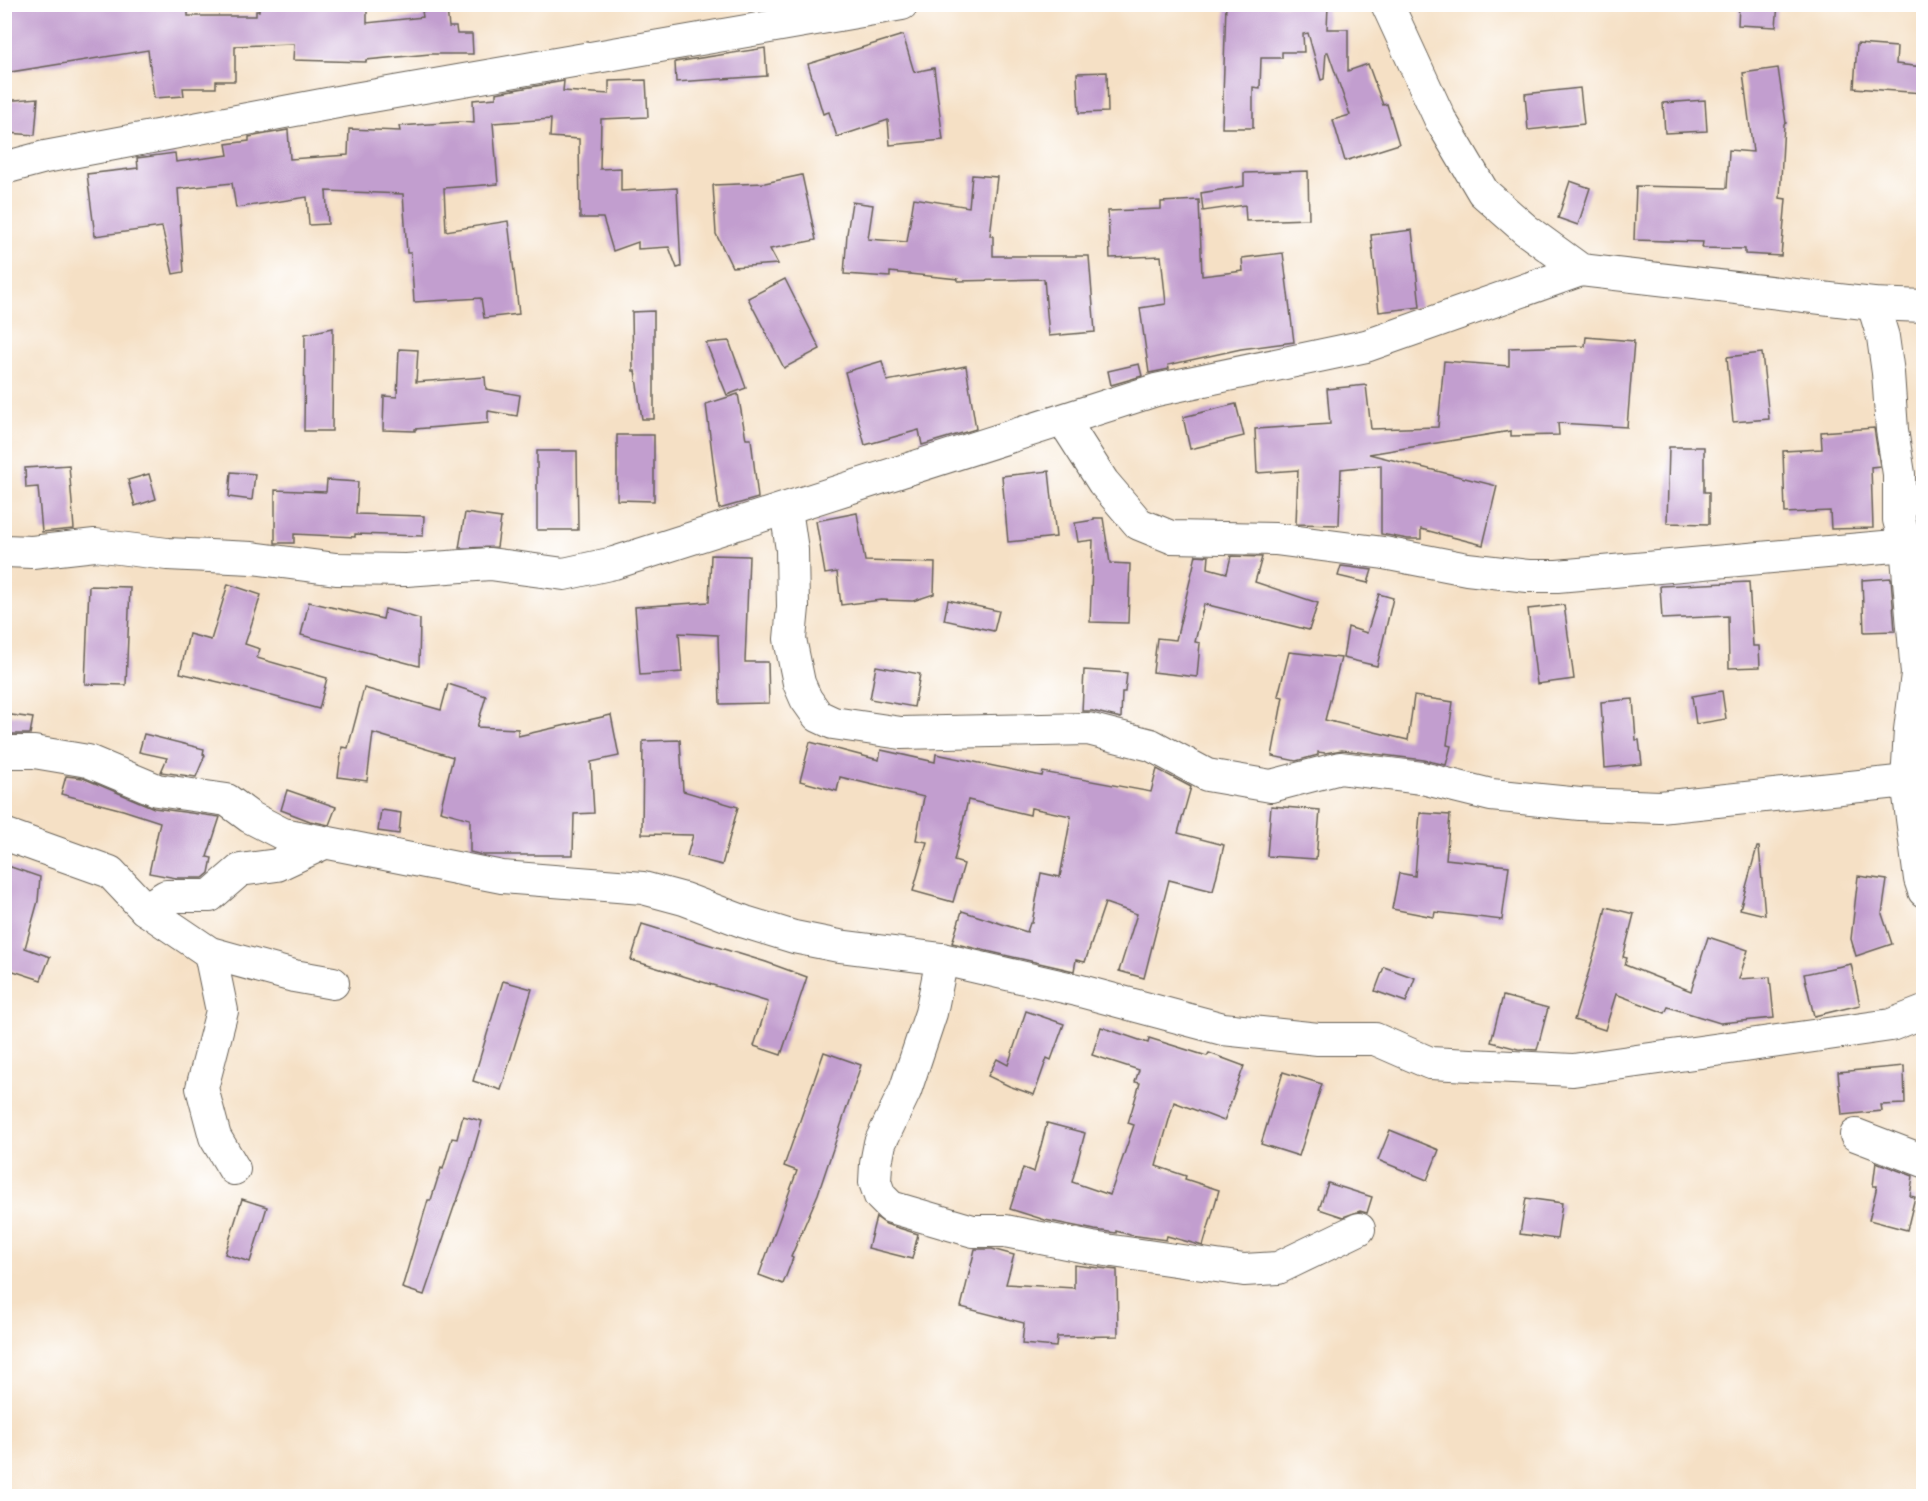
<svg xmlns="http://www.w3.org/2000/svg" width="1928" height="1501" font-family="Dekko,sans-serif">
<rect width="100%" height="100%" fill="#fff"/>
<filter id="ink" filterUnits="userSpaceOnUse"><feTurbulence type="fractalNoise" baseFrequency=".0167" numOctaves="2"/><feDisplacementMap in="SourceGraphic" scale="12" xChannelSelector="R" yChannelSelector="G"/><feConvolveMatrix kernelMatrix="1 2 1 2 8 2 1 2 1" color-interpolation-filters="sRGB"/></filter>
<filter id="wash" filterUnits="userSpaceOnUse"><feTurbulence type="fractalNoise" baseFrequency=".008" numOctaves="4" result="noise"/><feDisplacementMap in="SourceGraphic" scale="24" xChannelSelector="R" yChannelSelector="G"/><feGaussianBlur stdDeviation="1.35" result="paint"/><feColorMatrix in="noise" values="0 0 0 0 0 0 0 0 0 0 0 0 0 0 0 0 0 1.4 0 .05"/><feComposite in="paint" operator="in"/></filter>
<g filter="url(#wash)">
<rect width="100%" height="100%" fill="#f5e0c5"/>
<g id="blocks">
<g fill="#c29ecf">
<path d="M4,4H188V16H256V11H259V4H367V23L423,17L422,11L447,9L449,27H456L457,34H472L473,54H430L366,60V62L293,60L294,44L235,46V81H216V88H183L184,96L154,98L148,50L4,73Z"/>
<path d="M1226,4L1328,6L1327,29H1348V71L1368,64L1383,105L1387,104L1399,144L1345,161L1333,120L1350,115L1328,52H1326L1324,79L1321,80L1308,33L1303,34L1304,52H1282V58H1261L1260,88L1253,87V128H1222Z"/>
<path d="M1739,4H1778L1776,27L1738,25Z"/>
<path d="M903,35L914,72L934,68L943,140L890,145L888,120L837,137L829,112L823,114L808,64Z"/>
<path d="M1857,44L1897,47L1896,64L1923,67V93L1854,88Z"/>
<path d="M765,48L767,76L676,82L675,62Z"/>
<path d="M1778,68L1786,123L1784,124L1780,198L1786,199L1781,256L1745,254V249L1702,248L1703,242L1634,240L1636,186L1727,188L1729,150L1753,152L1743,73Z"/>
<path d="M1107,72L1108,112L1079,113L1077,73Z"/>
<path d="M646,80L648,117L601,119L600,169L621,168V191L677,188L681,267L677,268L669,247L638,249V242L613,251L603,218H580L579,139L550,137L551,119L493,123L498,184L444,188L446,231L508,221L519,314L484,318L481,298L414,302L411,253H407L403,194L326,191L328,224L309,225L307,197L236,208L232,183L178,189L184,272L173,274L162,227L95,236L87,174L138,168L137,158L175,153L176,162L228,155L226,144L249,141V137L288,130L290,159L348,155L349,129L400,131L399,126L459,122L474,123L473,100L496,98V93L564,81L563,91L609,94V81Z"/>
<path d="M1580,88L1584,124L1528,130L1525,94Z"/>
<path d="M38,98L35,135L8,133L9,127L4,125V101Z"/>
<path d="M1705,100L1707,131L1665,133L1663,103Z"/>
<path d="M1308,171L1309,219L1246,221L1245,205L1203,211L1201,193L1244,186V173Z"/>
<path d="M802,175L816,240L770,249L778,264L732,267L716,234L713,185L765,183Z"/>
<path d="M972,175L997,177L990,236H993V256H1089L1095,332L1049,336L1044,279L958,281V279L890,272V277L844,274L847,234L852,202L873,205L868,239L907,242L914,198L969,207Z"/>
<path d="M1570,181L1590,188L1578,225L1558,218Z"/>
<path d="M1199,200L1202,276L1243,271L1242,258L1283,253L1294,342L1241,349L1168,365L1169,369L1149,373L1140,308L1166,304L1161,256L1110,258L1108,211L1161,209V202Z"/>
<path d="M1412,230L1420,307L1379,312L1371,235Z"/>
<path d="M785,279L820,349L784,368L748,298Z"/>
<path d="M654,311V419H642L635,371H633L632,312Z"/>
<path d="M333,328L332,431H304L305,334Z"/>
<path d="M1586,337L1634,341L1627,427L1558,423L1559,435L1511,436V431L1369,454L1497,486L1483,545L1421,529V539H1408L1381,534V465L1341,469L1339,525L1296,524L1298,470L1257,473L1255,429L1330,424L1327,389L1366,385L1371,429L1438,427L1444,361L1509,366V348L1585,346Z"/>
<path d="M729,341L746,388L727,395L706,343Z"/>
<path d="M399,349L418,350L416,382L485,377L486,389L520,395L517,416L488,411V423L415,429V431L383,430L384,396L397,397Z"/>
<path d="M1762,353L1769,419L1733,422L1727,357Z"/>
<path d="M882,361L887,381L966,366L976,429L922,445L919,430L865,445L845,372Z"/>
<path d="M1139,364L1142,376L1111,385L1108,371Z"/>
<path d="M738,394L746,439H751L758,498L719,509L706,404Z"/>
<path d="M1236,404L1244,436L1190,449L1183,417Z"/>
<path d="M1874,428L1880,466L1871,467L1873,528L1831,529L1830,511L1785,513L1783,451L1822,449L1821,432Z"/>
<path d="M617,435H654V501L617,500Z"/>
<path d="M1669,447H1704V492H1709V524L1667,523Z"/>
<path d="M537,451H577L578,530H537Z"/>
<path d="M69,465L74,529L42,532L38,487L26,488L25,468Z"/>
<path d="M1049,471L1056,537L1008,542L1002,476Z"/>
<path d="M231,472L255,474L252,500L229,497Z"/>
<path d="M149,474L156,499L135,506L128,480Z"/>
<path d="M327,480L358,482L356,514L424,516L423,536L355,534V537L294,534V543H275V490L326,492Z"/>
<path d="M465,513L501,518L497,547L459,548Z"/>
<path d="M857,513L865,561L935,563L934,594L913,601L881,600L841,605L837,572L825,574L816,521Z"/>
<path d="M1094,518H1103L1110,563L1130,564L1128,623L1090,622L1093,540L1078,542L1075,523L1094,520Z"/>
<path d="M711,555L749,556L745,662H768L769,703L720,704L718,635L679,633L682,672L640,675L635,607L709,602Z"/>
<path d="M1196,555L1209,556L1208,568L1227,573L1231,556L1262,557L1255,582L1318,603L1309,630L1204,604L1195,642L1200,643L1197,677L1153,672L1157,638L1176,640Z"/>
<path d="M1341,566L1372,570L1368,583L1338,576Z"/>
<path d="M1891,578L1895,631L1864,632L1862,580Z"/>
<path d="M1749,582L1753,646H1759L1760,667L1729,668L1728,616L1662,619L1660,586Z"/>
<path d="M228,584L261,595L245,644L260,649L257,658L327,678L319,709L236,686L180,673L189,634L211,640Z"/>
<path d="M89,586L130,587L126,685L85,684Z"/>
<path d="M1379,594L1393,598L1377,666L1343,658L1348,627L1367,633Z"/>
<path d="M948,600L999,611L994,631L944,620Z"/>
<path d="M309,602L383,619L385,609L420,619L419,666L301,635Z"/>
<path d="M1564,605L1574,679L1537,684L1528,609Z"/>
<path d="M1289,652L1341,658L1325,720L1408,740L1414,696L1453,702L1447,745L1451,746L1446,765L1424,760L1342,750L1325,753L1318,752V755L1296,761L1272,756L1283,697L1278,696Z"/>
<path d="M876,666L920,674L914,707L870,699Z"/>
<path d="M1084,670L1127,673L1125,692H1122L1121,718L1092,711H1082Z"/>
<path d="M448,684L486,696L477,727L518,729V736L611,715L619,756L591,762L594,813L574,814L573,855H483L470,852V819L440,811L453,757L373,733L367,781L338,777L342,747L348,748L364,688L441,710Z"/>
<path d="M1722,691L1726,719L1696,724L1692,696Z"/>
<path d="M1633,699L1636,740H1639L1642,764L1605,768L1601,702Z"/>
<path d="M4,714L33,718L30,734H4Z"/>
<path d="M144,734L204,749L203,754L205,755L196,777L161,772L167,758L139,752Z"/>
<path d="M680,740L683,791L738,807L722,865L687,856L693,835L642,834L643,741Z"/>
<path d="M810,742L879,760L881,750L935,762L936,754L1042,776L1043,772L1151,792L1157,769L1191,787L1178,833L1224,845L1213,891L1169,880L1144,978L1119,971L1137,914L1105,903L1085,962L1076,960L1074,971L952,943L962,911L1027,932L1030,923H1032L1041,873L1060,877L1071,816L1031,808L1030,815L968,800L954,861L964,864L953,902L913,891L927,842L916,840L924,797L840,777L837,791L800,781Z"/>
<path d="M66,776L83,778L154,808L220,817L207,857L212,858L209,873L203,878H176L149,873L160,822L123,810L61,794Z"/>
<path d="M287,790L336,807L329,825L310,821L281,810Z"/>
<path d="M1271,806L1320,810L1316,859L1267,856Z"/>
<path d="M381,810L401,813L399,834L378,831Z"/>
<path d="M1420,813L1450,815L1446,859L1509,866L1502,920L1435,912L1434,917L1392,909L1399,873L1415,876Z"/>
<path d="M1757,847H1759L1765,915L1740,909Z"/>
<path d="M8,866L40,877L38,901L25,948L50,957L41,980L4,968V878Z"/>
<path d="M1858,876L1887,880L1882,914L1892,944L1856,956L1851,939Z"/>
<path d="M1606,907L1634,914L1623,957L1627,958L1625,965L1691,991L1708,937L1748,950L1739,979L1770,977L1774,1018L1720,1023L1668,1007L1665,1013L1616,994L1605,1030L1574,1020L1600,935Z"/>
<path d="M642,924L766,962L807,977L781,1055L754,1046L768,1002L631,960Z"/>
<path d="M1851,964L1860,1005L1814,1016L1804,974Z"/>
<path d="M1384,967L1415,978L1406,1002L1375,991Z"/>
<path d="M503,981L532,989L501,1090L473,1081Z"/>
<path d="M1503,996L1548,1008L1537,1050L1518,1049L1491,1042Z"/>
<path d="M1026,1011L1064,1024L1051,1060L1047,1058L1034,1095L1009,1086L988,1076L997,1059L1008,1065Z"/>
<path d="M1101,1027L1148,1043L1149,1038L1207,1056L1209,1053L1244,1066L1224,1121L1174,1102L1156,1166L1186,1176L1185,1179L1219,1190L1203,1246L1167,1236L1166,1240L1130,1235L1116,1231V1233L1095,1230L1045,1220L1010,1209L1023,1168L1034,1172L1047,1123L1085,1133L1072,1182L1110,1195L1134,1125L1128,1123L1140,1083L1135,1082L1139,1070L1092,1055Z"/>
<path d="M824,1052L861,1065L818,1194L791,1257L793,1258L783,1284L759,1275L797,1171L784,1166Z"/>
<path d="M1904,1066L1905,1104L1881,1105L1882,1111L1842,1115L1838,1072Z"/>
<path d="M1283,1072L1322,1084L1299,1156L1261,1144Z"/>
<path d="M463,1116L482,1121L468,1170L457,1201H456L424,1295L402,1288L428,1200H431L441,1168L443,1169L452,1138L457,1139Z"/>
<path d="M1390,1130L1439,1150L1427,1180L1378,1160Z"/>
<path d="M1876,1162L1913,1176L1910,1196L1915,1197L1907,1230L1869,1220L1877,1186H1873Z"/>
<path d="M1328,1183L1372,1197L1367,1213L1360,1211L1343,1217L1319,1209Z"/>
<path d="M1526,1198L1562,1203L1557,1239L1520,1234Z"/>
<path d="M242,1199L267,1207L250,1262L225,1254Z"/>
<path d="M876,1217L886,1224L918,1234L912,1259L868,1248Z"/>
<path d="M975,1249H992L1014,1255L1006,1284L1074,1288V1265L1117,1270L1118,1336L1057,1337L1056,1347L1022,1344L1024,1323L961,1307Z"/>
</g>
</g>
</g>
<g filter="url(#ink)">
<use href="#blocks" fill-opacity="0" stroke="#686157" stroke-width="1.5"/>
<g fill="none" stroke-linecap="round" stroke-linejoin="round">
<defs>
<g id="minor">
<path d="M1387,4L1440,119L1483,192L1526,230L1581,270L1873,304L1924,306"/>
<path d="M4,168L45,157L343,101L902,4"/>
<path d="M1873,304L1883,337L1888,373L1892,430L1899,474V520L1906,545L1917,674L1910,730L1907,781L1920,879L1924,891"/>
<path d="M1064,421L1103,482L1139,524L1171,537L1275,539L1384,553L1467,569L1528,576H1557L1906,545"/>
<path d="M786,509L792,550L793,607L790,639L799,683L806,699L818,716L833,723L901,733L1088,729L1151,745L1207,775L1271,786L1340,768L1422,778L1491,795L1580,804L1660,807L1907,781"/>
<path d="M4,551L32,552L95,545L167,554L252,558L336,569L406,570L490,564L564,574L614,563L1156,390L1366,346L1581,270"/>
<path d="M4,752H34L88,761L157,790L227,800L250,817L283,834L502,877L643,888L684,899L745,922L794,937L839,946L942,959L1077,990L1223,1029L1318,1039H1375L1430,1063L1573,1070L1891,1025L1924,1012"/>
<path d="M4,834L110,872L145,909L210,953L294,976L333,983"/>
<path d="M145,909L166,896H210L240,870L277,865L324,843"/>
<path d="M210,953L222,1011L202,1088L215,1137L234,1169"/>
<path d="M942,959L931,1013L905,1091L880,1143L876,1164L875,1182L880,1196L891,1207L973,1231H1005L1092,1248L1244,1270L1278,1268L1359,1229"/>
<path d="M1856,1135L1924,1161"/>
</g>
</defs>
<use href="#minor" stroke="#686157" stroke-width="34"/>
<use href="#minor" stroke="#fff" stroke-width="32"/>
</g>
</g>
<rect width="1928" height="1501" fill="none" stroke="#fff" stroke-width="24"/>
</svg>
